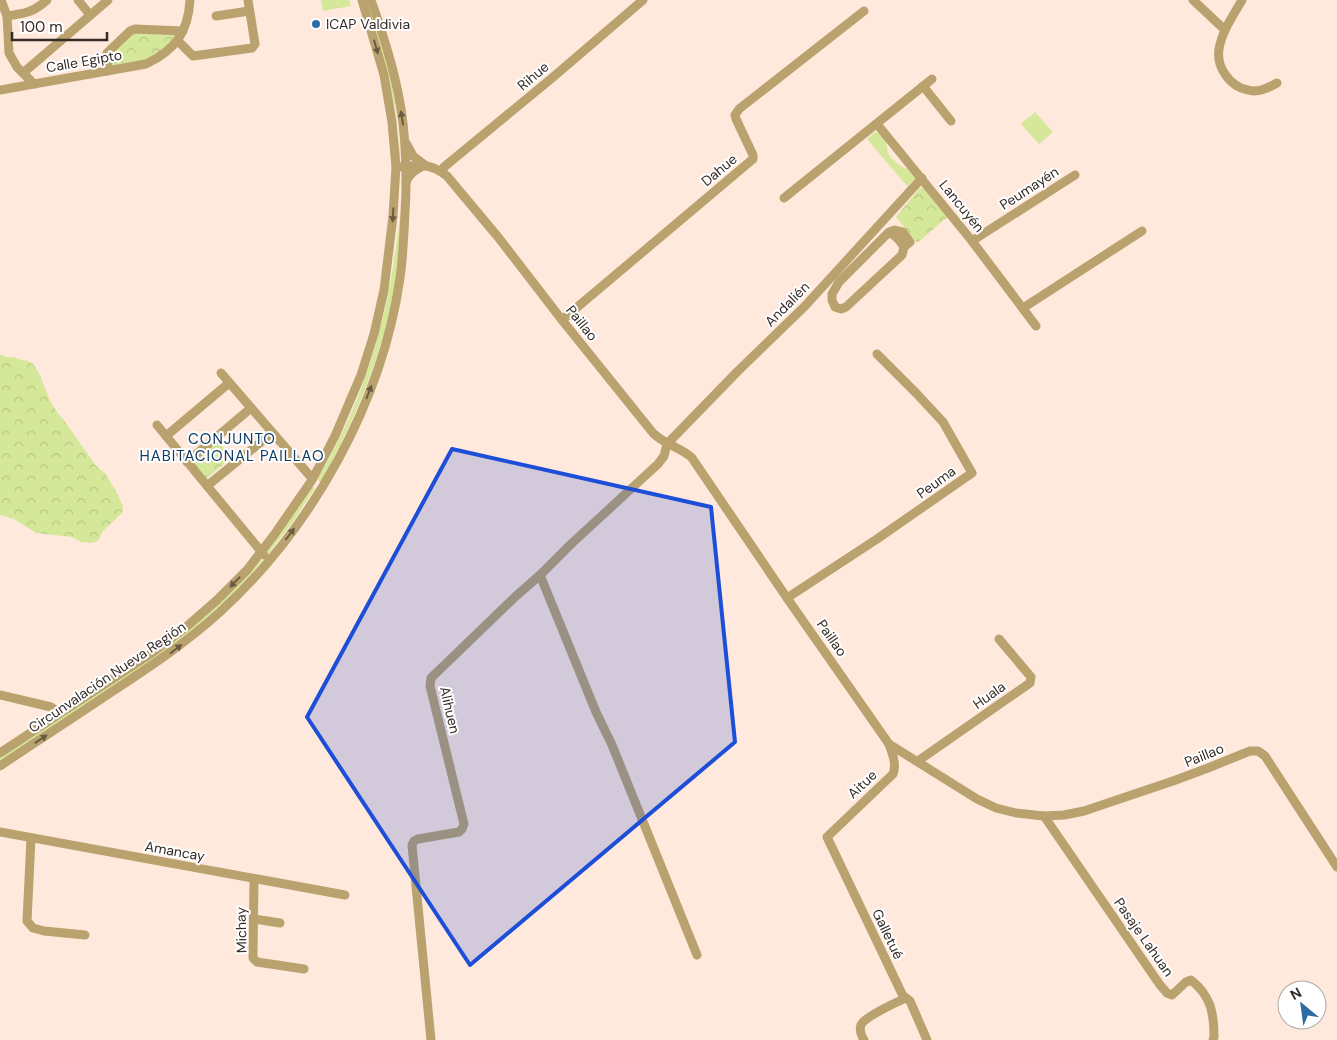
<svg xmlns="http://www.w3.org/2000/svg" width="1337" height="1040" font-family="'DM Sans',sans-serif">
<defs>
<pattern id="forest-crowns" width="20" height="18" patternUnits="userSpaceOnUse" patternTransform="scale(1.25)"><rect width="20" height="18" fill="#d5e89a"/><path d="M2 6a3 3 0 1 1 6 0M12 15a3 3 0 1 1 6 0" fill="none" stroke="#b7c785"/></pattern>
</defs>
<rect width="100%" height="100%" fill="#ffe9dd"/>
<g fill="#d5e89a">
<path d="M321,0H349L351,6L323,11Z"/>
<path d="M370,10C389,61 399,106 400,160H399C399,137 399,113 390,93L369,11Z"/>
<path d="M1035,112L1053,132L1039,144L1021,124Z"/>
<path d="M875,132H878L886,141L888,153L892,159L902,167L908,169L916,178L907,186L867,139Z"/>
<path d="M400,214L402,215C400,241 398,268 393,295C380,361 354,421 322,480L320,482L318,480V478C357,413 381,342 393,267C395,249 399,233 400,214Z"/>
<path d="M311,487H313L315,489L313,491L292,523L268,554L264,551Z"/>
<path d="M260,558L263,560C220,615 163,654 105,692C70,715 35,738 0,762V757L157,652Z"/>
</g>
<g fill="url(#forest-crowns)">
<path d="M135,31L179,34L166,49L143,62L112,67L109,53Z"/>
<path d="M924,187L950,215L917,243L896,217L919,189Z"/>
<path d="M0,354L6,357H13L22,360L28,361L33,364L38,371L50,401L57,412L66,423L96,466L105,473L116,491L123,506L122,513L103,531L98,541L91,543L81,542L72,537L36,533L14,519L0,515Z"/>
<path d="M218,441L231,458L207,478L203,477L191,462Z"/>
</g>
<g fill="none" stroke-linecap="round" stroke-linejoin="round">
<g stroke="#baa26e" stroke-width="9">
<path d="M1,0L7,16L9,53L17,67L34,84"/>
<path d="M78,0L90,15"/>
<path d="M1193,0L1225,30"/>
<path d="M1242,0C1233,16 1222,31 1219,49C1216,67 1230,87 1248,90C1258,93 1268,88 1277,83"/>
<path d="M7,16C26,13 32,13 47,0"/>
<path d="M216,16L249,11"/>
<path d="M178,41L193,56L252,48L255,44L248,0"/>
<path d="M108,71L107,53L130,31L135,29L183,31"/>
<path d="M23,73L108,0"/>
<path d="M923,86L951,121"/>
<path d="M0,90L146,64C175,50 188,33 190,0"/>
<path d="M877,124L972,241L1036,326"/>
<path d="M406,143L413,156L425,165C417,169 409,173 406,182"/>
<path d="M396,167C417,166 428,161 447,176L498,237L562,320L653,433C665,445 680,447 692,458L787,598L889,744L977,799L996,808L1016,813L1044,816L1064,815L1084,811L1173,781L1208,768L1250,751H1258L1265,756L1337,867"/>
<path d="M442,172L444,167L552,78L643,0"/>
<path d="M784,198L932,79"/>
<path d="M889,232C896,236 900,240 904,247L902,255L846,307L841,309L835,307L832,300V294L839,282L889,232L895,230L903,232L910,242L904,247"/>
<path d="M972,241L1075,175"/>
<path d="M1023,308L1142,231"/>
<path d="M562,320L753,159V155L736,119L735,115L739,109L864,11"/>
<path d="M221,373L310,476"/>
<path d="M157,425L264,555"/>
<path d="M166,436L229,383"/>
<path d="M187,462L251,408"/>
<path d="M207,486L272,433"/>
<path d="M540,575L596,712L612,745L697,955"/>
<path d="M787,598L877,539L972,473L943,422L916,393L877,354"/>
<path d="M0,695L51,707L60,713"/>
<path d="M889,744C892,753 897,764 893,774L827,837L903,996L910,1001L927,1040"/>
<path d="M0,753L152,653L185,628L217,600L247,570L274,535L312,480L335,436L361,375L374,334L384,290L393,216L396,167L392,122L384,75L362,0"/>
<path d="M918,761L1030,683L1031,677L999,639"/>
<path d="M0,766C37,741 73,718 110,693C148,668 186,643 220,612C312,528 382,403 400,278C403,257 404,234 405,212C407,183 406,152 403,123C398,81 385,40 371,0"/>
<path d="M1044,816L1160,985L1167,993L1172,995L1186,982L1191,980C1211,996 1214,1013 1214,1037L1213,1040"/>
<path d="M0,832L345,895"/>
<path d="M31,838L27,921L33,928L44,931L85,935"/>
<path d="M254,880L253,958L257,962L304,969"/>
<path d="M254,919L280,923"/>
<path d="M431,1040L412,845L414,841L418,839L459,832L462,829L464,824L430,686L431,678L515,597L540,575L570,545L658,464L664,456L667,444L738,371L805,306L922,178"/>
<path d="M864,1040C861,1035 859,1030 861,1025C864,1017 897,1002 906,998"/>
</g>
</g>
<defs><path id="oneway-solid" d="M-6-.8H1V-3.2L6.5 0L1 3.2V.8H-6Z" transform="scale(1.25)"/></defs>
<g fill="#6a5b42">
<use href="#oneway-solid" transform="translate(376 47) rotate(74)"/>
<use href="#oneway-solid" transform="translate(402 118) rotate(-99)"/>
<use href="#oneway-solid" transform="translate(393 215) rotate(93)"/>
<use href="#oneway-solid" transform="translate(369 392) rotate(-69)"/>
<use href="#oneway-solid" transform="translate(290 534) rotate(-53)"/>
<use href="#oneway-solid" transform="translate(235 582) rotate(134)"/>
<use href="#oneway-solid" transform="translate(176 649) rotate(-37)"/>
<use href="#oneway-solid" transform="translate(41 739) rotate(-33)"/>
</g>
<path fill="#1d4ed8" fill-opacity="0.2" stroke="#1d4ed8" stroke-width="4" stroke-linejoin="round" d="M452,449L711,507L735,742L470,965L307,717Z"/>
<circle fill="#2c6ca3" stroke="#fff" stroke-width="2" cx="316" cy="24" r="5"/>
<g text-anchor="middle" stroke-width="4" stroke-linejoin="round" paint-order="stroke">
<g font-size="14" fill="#352b25" stroke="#fff" text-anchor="start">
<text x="326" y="29">ICAP Valdivia</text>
</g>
<g font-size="14" fill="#352b25" stroke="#fff">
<text transform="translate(84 61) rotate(-10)" y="5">Calle Egipto</text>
<text transform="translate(533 76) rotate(-40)" y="5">Rihue</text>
<text transform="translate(719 170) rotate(-40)" y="5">Dahue</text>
<text transform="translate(1029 188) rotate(-33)" y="5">Peumayén</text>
<text transform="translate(962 206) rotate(51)" y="5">Lancuyén</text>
<text transform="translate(787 304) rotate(-45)" y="5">Andalién</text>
<text transform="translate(582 323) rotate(51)" y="5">Paillao</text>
<text transform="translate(936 482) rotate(-36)" y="5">Peuma</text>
<text transform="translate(832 638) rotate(55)" y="5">Paillao</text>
<text transform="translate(107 677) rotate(-34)" y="5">Circunvalación Nueva Región</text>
<text transform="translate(989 695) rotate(-35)" y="5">Huala</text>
<text transform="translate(450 710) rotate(77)" y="5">Alihuen</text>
<text transform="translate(1204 755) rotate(-22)" y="5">Paillao</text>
<text transform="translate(862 784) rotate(-43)" y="5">Aitue</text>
<text transform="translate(175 851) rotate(10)" y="5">Amancay</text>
<text transform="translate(241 930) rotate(-91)" y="5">Michay</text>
<text transform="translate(888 934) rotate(64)" y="5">Galletué</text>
<text transform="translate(1144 937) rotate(55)" y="5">Pasaje Lahuan</text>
</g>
<g font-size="15" letter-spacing="1" fill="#0f3c61" stroke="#fff">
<text x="232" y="444">CONJUNTO<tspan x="232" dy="17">HABITACIONAL PAILLAO</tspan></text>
</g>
</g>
<g transform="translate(1302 1005) rotate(331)"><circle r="24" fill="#ffffff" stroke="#aeaaa8"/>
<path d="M0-4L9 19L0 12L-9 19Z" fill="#2c6ca3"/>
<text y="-8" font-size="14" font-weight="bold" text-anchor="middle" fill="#352b25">N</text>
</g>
<path d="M12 32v8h95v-8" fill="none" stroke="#352b25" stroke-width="2.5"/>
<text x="20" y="32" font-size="15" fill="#352b25" stroke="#ffffff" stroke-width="4" paint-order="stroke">100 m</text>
</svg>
